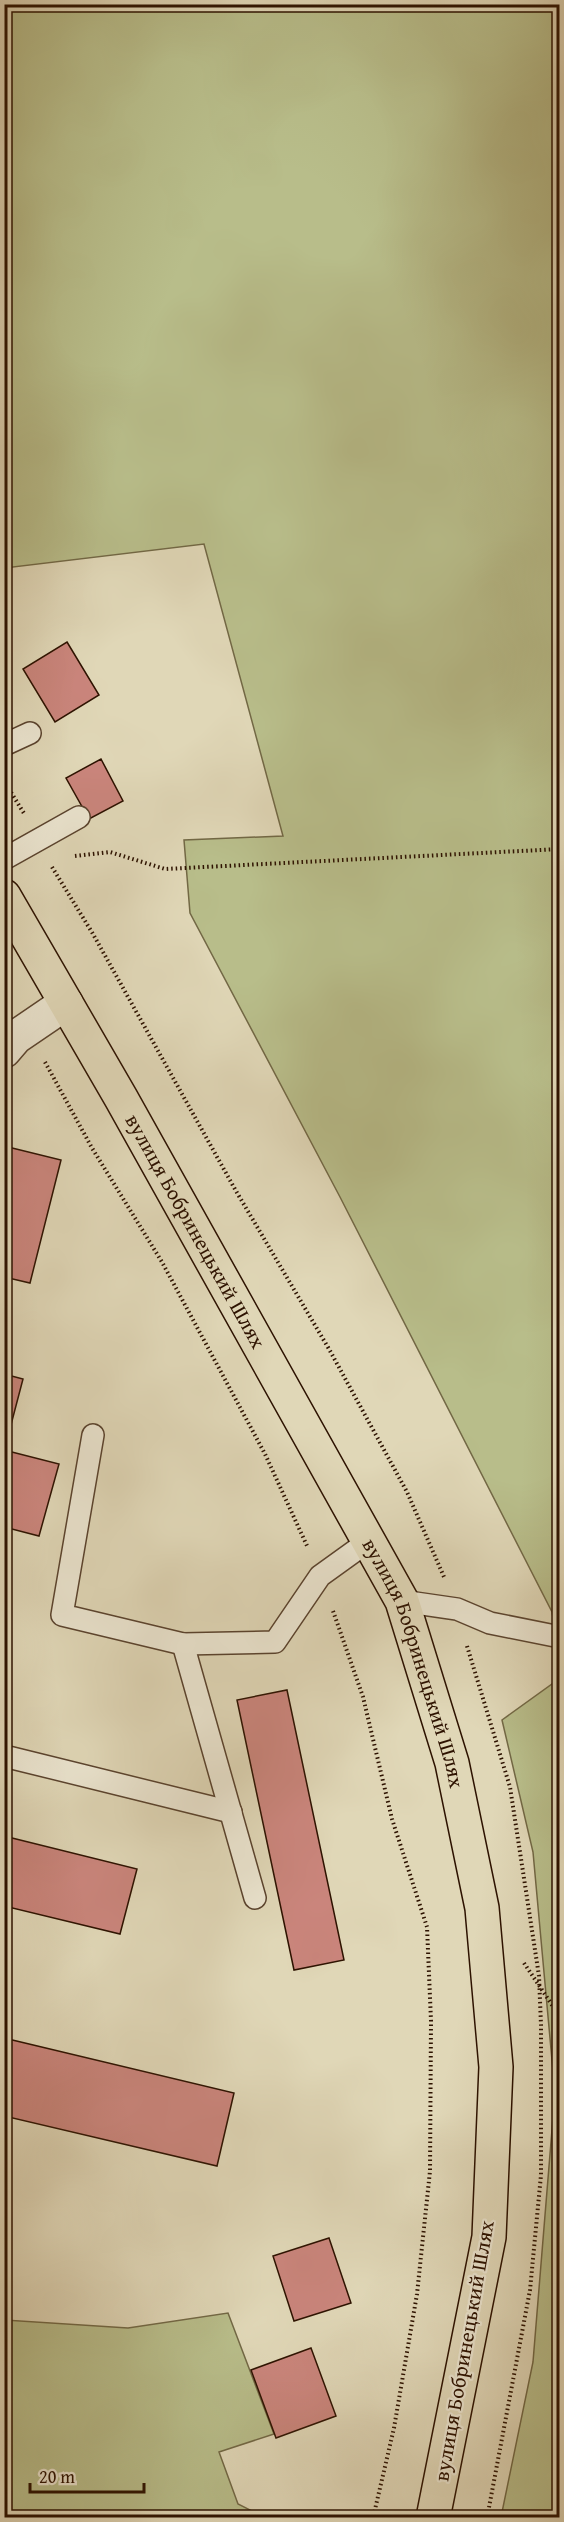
<svg xmlns="http://www.w3.org/2000/svg" width="564" height="2522" font-family="'Gentium Book Plus',serif">
<rect width="100%" height="100%" fill="#e0d7b7"/>
<filter id="stains"><feTurbulence type="fractalNoise" baseFrequency=".00333" numOctaves="4"/><feColorMatrix values="0 0 0 0 .2 0 0 0 0 .09 0 0 0 0 .02 0 0 0 .5 -.17"/></filter>
<radialGradient id="worn" r=".72"><stop offset=".6" stop-color="#630" stop-opacity="0"/><stop offset="1" stop-color="#630" stop-opacity=".3"/></radialGradient>
<g fill="#b8bd8a" stroke="#726845" stroke-width="1.5">
<path d="M4,5H559V1654L552,1612L340,1197L190,913L184,840L283,836L204,544L5,568Z"/>
<path d="M559,1679V2517H501L533,2362L555,2093L533,1852L502,1720Z"/>
<path d="M228,2313L274,2434L219,2452L238,2504L264,2517H5V2320L128,2328Z"/>
</g>
<g fill="#ca857c" stroke="#2d1200" stroke-width="1.5">
<path d="M67,642L99,695L55,722L23,669Z"/>
<path d="M101,759L123,801L89,819L66,778Z"/>
<path d="M4,1146L61,1160L30,1283L4,1277Z"/>
<path d="M4,1374L23,1379L7,1440L4,1439Z"/>
<path d="M4,1450L59,1464L39,1536L4,1527Z"/>
<path d="M287,1690L344,1960L294,1970L237,1700Z"/>
<path d="M4,1836L137,1869L120,1934L4,1906Z"/>
<path d="M4,2038L234,2093L217,2166L4,2116Z"/>
<path d="M329,2238L351,2303L294,2321L273,2256Z"/>
<path d="M311,2348L336,2416L276,2438L251,2370Z"/>
</g>
<g fill="none" stroke-linecap="round" stroke-linejoin="round">
<defs>
<g id="lane">
<path d="M4,745L30,733"/>
<path d="M4,859L79,817"/>
<path d="M93,1435L62,1615L183,1644"/>
<path d="M402,1601L457,1609L490,1623L560,1637"/>
<path d="M4,1756L231,1812"/>
<path d="M255,1898L183,1644L275,1642L320,1576L370,1540"/>
</g>
<path id="street" d="M4,1051L16,1037L66,1003"/>
<g id="primary">
<path id="s1" d="M4,896L121,1098L402,1601L452,1763L482,1908L496,2067L489,2237L433,2518"/>
</g>
</defs>
<use href="#lane" stroke="#5a432e" stroke-width="24"/>
<use href="#street" stroke="#5a432e" stroke-width="36"/>
<use href="#primary" stroke="#2d1200" stroke-width="36"/>
<g stroke="#2d1200" stroke-width="4" stroke-dasharray="1.5 3" stroke-linecap="butt">
<path d="M4,781L25,815"/>
<path d="M75,856L110,852L165,869L560,849"/>
<path d="M52,867L93,934L236,1191L329,1349L407,1492L444,1577"/>
<path d="M45,1062L92,1148L162,1262L265,1454L308,1548"/>
<path d="M333,1611L363,1697L392,1819L427,1927L431,2021L430,2171L417,2294L394,2428L373,2518"/>
<path d="M467,1646L510,1787L539,1976L541,2025V2175L530,2290L487,2518"/>
<path d="M524,1963L560,2017"/>
</g>
<use href="#lane" stroke="#ebe5d0" stroke-width="21"/>
<use href="#street" stroke="#ebe5d0" stroke-width="33"/>
<use href="#primary" stroke="#e0d7b7" stroke-width="33"/>
</g>
<g text-anchor="middle" stroke-width="4.5" stroke-linejoin="round" paint-order="stroke">
<g font-size="21" fill="#2d1200" stroke="#ebe5d0">
<text dy="7" stroke="none"><textPath href="#s1" startOffset="386">вулиця Бобринецький Шлях</textPath></text>
<text dy="7" stroke="none"><textPath href="#s1" startOffset="872">вулиця Бобринецький Шлях</textPath></text>
<text transform="translate(464 2351) rotate(-80)" y="7">вулиця Бобринецький Шлях</text>
</g>
</g>
<rect width="564" height="2522" fill="none" stroke="#e0d7b7" stroke-width="24"/>
<rect x="6" y="6" width="552" height="2510" fill="none" stroke="#2d1200" stroke-width="3"/>
<rect x="12" y="12" width="540" height="2498" fill="none" stroke="#2d1200" stroke-width="1.5"/>
<path d="M30 2483v9h114v-9" fill="none" stroke="#2d1200" stroke-width="3"/>
<text x="39" y="2483" font-size="18" fill="#2d1200" stroke="#ebe5d0" stroke-width="4.5" paint-order="stroke">20 m</text>
<rect width="100%" height="100%" filter="url(#stains)"/>
<rect width="100%" height="100%" fill="url(#worn)"/>
</svg>
